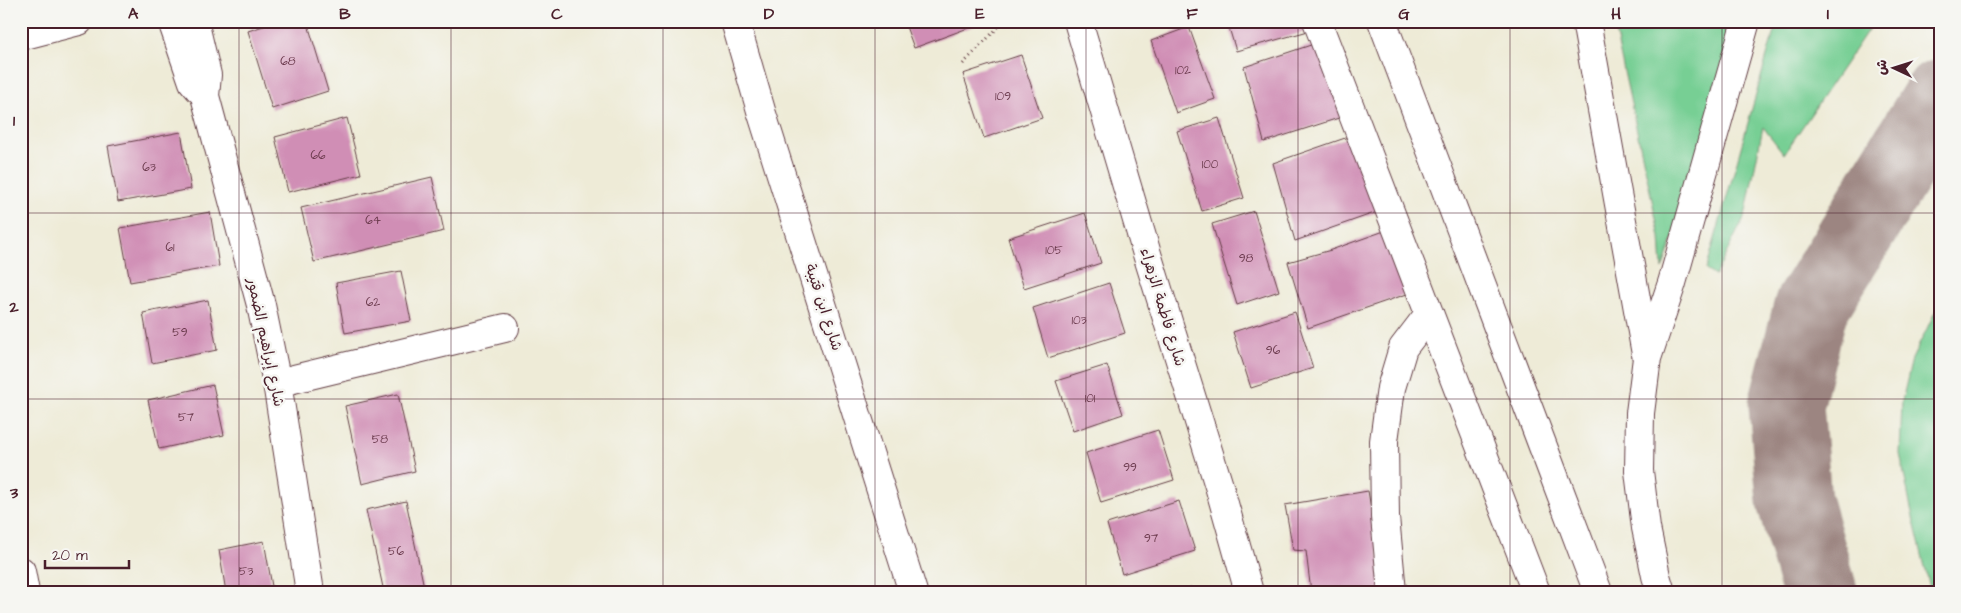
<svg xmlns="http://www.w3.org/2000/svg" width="1961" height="613" font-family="'Architects Daughter','Playpen Sans Arabic',sans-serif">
<rect width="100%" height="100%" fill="#f6f6f2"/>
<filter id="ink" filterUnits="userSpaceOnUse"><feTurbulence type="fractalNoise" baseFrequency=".02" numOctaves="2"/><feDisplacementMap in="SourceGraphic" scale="10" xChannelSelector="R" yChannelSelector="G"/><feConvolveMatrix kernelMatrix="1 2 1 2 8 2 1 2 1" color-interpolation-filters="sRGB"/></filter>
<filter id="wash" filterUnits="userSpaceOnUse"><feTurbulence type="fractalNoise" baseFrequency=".0096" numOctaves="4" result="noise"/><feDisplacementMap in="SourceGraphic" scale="20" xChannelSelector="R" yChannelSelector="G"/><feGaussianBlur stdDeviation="1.12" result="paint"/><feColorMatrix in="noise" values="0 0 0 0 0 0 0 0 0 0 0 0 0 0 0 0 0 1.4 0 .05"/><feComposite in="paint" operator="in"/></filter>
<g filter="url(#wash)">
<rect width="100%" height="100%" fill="#eeebd7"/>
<g fill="#77cf94" stroke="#607760">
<path d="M1613,21H1753L1662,269L1660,237Z"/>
<path d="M1777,21H1874L1784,154L1763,127L1745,216L1715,276L1706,270Z"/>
<path d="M1940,302V592H1931L1911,509L1900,454L1902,401L1912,359Z"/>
</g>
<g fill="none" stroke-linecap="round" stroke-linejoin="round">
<path stroke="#9c8581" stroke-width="75" d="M1820,592L1794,500L1786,405L1811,307L1940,97"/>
</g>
<g id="blocks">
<g fill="#d08eb5">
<path d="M279,21H307L328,91L272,109L248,31Z"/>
<path d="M904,21H987L914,48Z"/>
<path d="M1227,21H1308L1312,30L1236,51Z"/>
<path d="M1189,27L1215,99L1176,113L1151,41Z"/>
<path d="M1317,43L1345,116L1264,142L1244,67Z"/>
<path d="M1021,55L1042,118L984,138L963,74Z"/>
<path d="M347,118L361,174L288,192L275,137Z"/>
<path d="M1219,118L1244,198L1202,211L1177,131Z"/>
<path d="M181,132L191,189L118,202L108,146Z"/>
<path d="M1351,136L1380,211L1295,241L1273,163Z"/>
<path d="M432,177L444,231L314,262L301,208Z"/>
<path d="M1254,211L1279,291L1237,305L1212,224Z"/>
<path d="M210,212L219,266L130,282L120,228Z"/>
<path d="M1085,213L1101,263L1024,288L1008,238Z"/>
<path d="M1387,230L1410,293L1308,328L1288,262L1331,250Z"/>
<path d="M401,271L411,321L345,333L336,283Z"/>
<path d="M1109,283L1125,333L1048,358L1033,308Z"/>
<path d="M208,300L217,350L152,363L143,313Z"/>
<path d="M1295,312L1313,368L1251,388L1233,332Z"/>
<path d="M1107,365L1123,414L1073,431L1056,381Z"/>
<path d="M213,385L224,435L159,449L148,400Z"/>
<path d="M398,394L415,471L362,484L345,406Z"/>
<path d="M1158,430L1174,480L1101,503L1086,453Z"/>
<path d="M1368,491L1385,592H1311L1306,551L1293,550L1285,505Z"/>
<path d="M406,501L425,592H384L366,510Z"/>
<path d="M1179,501L1195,551L1122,574L1107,524Z"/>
<path d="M264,541L273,592H226L219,550Z"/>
<path d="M1191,587L1192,592H1176V591Z"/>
</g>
</g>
</g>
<g filter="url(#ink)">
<use href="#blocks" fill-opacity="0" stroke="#633e45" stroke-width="1"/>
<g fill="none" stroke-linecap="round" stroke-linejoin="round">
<defs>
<g id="minor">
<path d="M172,21L193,82L199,89"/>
<path d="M194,21L207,75L205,96L261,305L277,383L310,592"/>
<path d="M735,21L762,114L913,592"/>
<path d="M1078,21L1147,254L1219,486L1249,592"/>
<path d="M1317,21L1536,592"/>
<path d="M1382,21L1598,592"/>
<path d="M1586,21L1646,354"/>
<path d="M21,36L79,21"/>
<path d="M277,383L505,328"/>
<path d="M21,571L25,592"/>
<path d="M1392,592L1385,517L1384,441L1391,388L1403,348L1429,314"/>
<path d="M1661,592L1656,576L1646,528L1639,471L1640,413L1647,358L1672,283L1746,21"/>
</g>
</defs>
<use href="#minor" stroke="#633e45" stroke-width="30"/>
<path stroke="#633e45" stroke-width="3" stroke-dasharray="1 4" stroke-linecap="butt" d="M963,64L1004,21"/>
<use href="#minor" stroke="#fff" stroke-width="28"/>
</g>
</g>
<path fill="none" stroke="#4a1f2b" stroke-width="1" stroke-opacity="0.55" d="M239,21V592M451,21V592M663,21V592M875,21V592M1086,21V592M1298,21V592M1510,21V592M1722,21V592M21,213H1940M21,399H1940"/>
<g text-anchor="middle" stroke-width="5" stroke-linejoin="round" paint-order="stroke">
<g font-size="12" fill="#6c3b4e">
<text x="288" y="65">68</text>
<text x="1183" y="74">102</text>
<text x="1003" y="100">109</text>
<text x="318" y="159">66</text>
<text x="1210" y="168">100</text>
<text x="149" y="171">63</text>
<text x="373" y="224">64</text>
<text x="170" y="251">61</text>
<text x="1054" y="254">105</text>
<text x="1246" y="262">98</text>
<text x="373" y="306">62</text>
<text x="1079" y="324">103</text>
<text x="180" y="336">59</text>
<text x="1273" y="354">96</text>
<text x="1090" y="402">101</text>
<text x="186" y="421">57</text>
<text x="380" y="443">58</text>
<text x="1130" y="471">99</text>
<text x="1151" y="542">97</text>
<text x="396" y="555">56</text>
<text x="246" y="575">53</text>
</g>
<g font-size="15" fill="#4a1f2b" stroke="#f6f6f2">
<text transform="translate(824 307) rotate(72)" y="5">شارع ابن قتيبة</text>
<text transform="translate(1163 307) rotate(73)" y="5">شارع فاطمة الزهراء</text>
<text transform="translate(266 342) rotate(78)" y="5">شارع إبراهيم الضمور</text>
</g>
</g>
<rect width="1961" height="613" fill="none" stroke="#f6f6f2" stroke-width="55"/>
<g transform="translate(1894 68) rotate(274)" stroke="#f6f6f2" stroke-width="4" paint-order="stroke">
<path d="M0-4L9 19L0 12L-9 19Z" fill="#4a1f2b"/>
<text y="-8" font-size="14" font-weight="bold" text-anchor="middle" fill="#4a1f2b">ش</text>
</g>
<path d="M45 560v8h84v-8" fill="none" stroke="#4a1f2b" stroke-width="2.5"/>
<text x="52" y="560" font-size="15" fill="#4a1f2b" stroke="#f6f6f2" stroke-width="4" paint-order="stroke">20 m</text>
<rect x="28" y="28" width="1906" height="558" fill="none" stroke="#4a1f2b" stroke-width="2"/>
<g font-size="16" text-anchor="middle" font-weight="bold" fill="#4a1f2b">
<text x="133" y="19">A</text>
<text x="345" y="19">B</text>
<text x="557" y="19">C</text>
<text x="769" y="19">D</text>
<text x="980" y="19">E</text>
<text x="1192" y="19">F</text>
<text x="1404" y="19">G</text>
<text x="1616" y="19">H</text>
<text x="1828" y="19">I</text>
<text x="14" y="126">1</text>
<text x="14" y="312">2</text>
<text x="14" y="498">3</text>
</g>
</svg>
